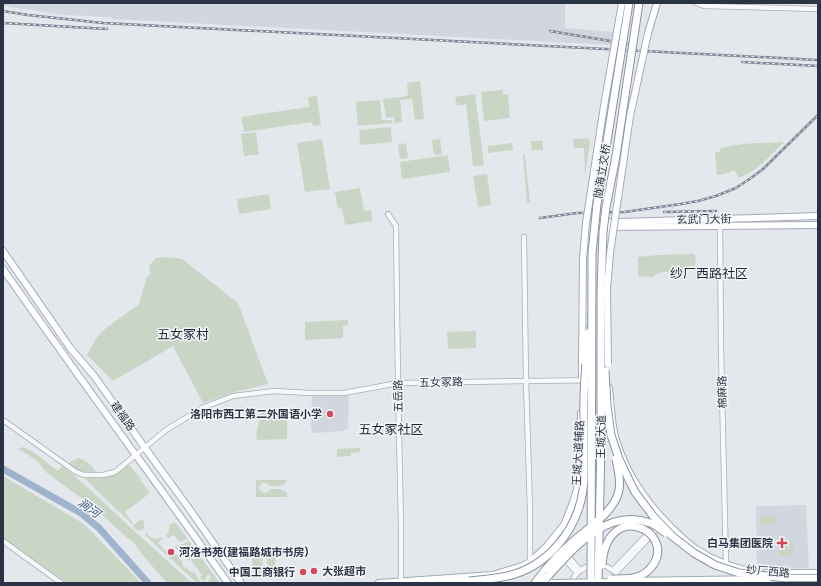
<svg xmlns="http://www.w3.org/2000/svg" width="821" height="586" font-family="Figtree,'Noto Sans SC',sans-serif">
<rect width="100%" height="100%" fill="#e4e7ec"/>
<g fill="#d2d6de">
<path d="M3,3H565V28L613,32L611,45L113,19L112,17L63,15L3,6Z"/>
<path d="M312,395L331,396L349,395L348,428L344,431L313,433L311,428Z"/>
<path d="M806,505L809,568L757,569L756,506Z"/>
</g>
<g fill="#c9d6c5">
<path d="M420,81L424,119L415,120L412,99L400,100L402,122L394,123V117L386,118L383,99L408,96L407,83Z"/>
<path d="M503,90V95L508,94L510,118L484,121L481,92Z"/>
<path d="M475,94L484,165L473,166L466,104L457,106L455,97Z"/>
<path d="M317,96L321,125L313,126L312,122L244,132L241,117L309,107L308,97Z"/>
<path d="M380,100L382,120H392V123L358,126L356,102Z"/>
<path d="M391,127L392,142L360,145L359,130Z"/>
<path d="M256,132L259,154L244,156L241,134Z"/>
<path d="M588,138L589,139L590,141L585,176L584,148H574L573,139Z"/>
<path d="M322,139L330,189L305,192L297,143Z"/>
<path d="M440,139L442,154L434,155L432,140Z"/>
<path d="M531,141H543V150H532Z"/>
<path d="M784,142C770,156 757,171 739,178L734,170L728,173L717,175L715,152H719L721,148C740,143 764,143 784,142Z"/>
<path d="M406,143L408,158L400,159L398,145Z"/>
<path d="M512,143L513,150L488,153V146Z"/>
<path d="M448,155L450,172L402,179L400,162Z"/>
<path d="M523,155H525L530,203H527Z"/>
<path d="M487,174L491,205L478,207L473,176Z"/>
<path d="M360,188L364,211L371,210L372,221L345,225L342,208L338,209L335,192Z"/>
<path d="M269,194L271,209L239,214L237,199Z"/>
<path d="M694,254L696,257L695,265L691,267L690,271L663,272L658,273L653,277L638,276V257L657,255Z"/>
<path d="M166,257L182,259L238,303L268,384L235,392L203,403L173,346L113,381L87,355L97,337L105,329L139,304L147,276L151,274L149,269L150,265L156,258Z"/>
<path d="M348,320V325L343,326V338L305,340V322Z"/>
<path d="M476,331V348L448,349L447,332Z"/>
<path d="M287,412V439L257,440L256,434L261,413Z"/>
<path d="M22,447L32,451L58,471L62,466L85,485L131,528L192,583H167L145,558L134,543L124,535L94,507L47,473L37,461L19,449Z"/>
<path d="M360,448V452L351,453V456L337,457V449Z"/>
<path d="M78,458C88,461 93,466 98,476L97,478L98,479L109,473L124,462H127L141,479L118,495L140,480L150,493L125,512L134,525L142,519L144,522V529L139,531L135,529L133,525L92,486L69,463Z"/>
<path d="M3,476L84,524L141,583H67L3,538Z"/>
<path d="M256,480H287V482L280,486H270C266,481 261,482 259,487L261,492L265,493L269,491L270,489H280L287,492V497H256Z"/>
<path d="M775,515V525H760V516Z"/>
<path d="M175,522L188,539L179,542L174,535L168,538L166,535L169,531V525Z"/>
<path d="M146,533C151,539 156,540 162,537L163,539L158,542L165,551L172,548L183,564L182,565L185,569L187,567L189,571H191L192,573L194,572L201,583H197L145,535Z"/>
<path d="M791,540H793V556H779V544H791Z"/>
<path d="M189,541L219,582L217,583H210L208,580L211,577L209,574L207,575L206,579L203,581L200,577L202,575L190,559L188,561L186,558L187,557L188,558L191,556L193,559L195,558L189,549L187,550L188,553L180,558L178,554H179L180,556L184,553L181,548L177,550L175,547Z"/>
<path d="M262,551L263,578H253L252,552Z"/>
<path d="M267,552H275L276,578H267Z"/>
</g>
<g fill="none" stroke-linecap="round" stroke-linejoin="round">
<path stroke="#9fb4cc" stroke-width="7" d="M3,469L81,513L99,528L148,583"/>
<defs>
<g id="minor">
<path d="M696,3L704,6L818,9"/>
<path d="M388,214L396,226L398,383L401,526V581"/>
<path d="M720,219L721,348L726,564"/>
<path d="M524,237L526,381L530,510V562"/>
<path d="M607,252L610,227"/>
<path d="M585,325L588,260L590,225"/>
<path d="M3,420L76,472L84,475H103L115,472L166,430L202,408L233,396L274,391L310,393H344L398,383L526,381L603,380"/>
<path d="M553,539L580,570"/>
<path d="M3,541L61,583"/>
<path d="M563,557L577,573"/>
<path d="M601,565L606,566L615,572"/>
<path d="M613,570L657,524"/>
<path d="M616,573L660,526"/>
<path d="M571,583C575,573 583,567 593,565"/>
</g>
<g id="major">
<path d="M590,225L611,222H620L818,216"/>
<path d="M610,227L818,225"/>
<path d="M3,251L71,349L95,377L145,448L188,507L241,583"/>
<path d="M3,269C77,375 153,478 228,583"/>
<path d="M582,380V361"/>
<path d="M609,388C611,405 611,424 616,440C626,473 645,501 669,525C678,534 686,542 696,549C714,561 736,569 756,572"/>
<path d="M766,573H818"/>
<path d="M379,583L493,575L522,566L530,562L547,546L564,525L572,505L577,490L579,469L581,413"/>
</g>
<g id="highway">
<path d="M604,119V146"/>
<path d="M619,146L627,124"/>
<path d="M442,583L469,581"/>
<path d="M535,583L546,569"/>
<path d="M543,583L548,576"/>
</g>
</defs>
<use href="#minor" stroke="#a9aeb7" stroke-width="6"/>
<use href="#major" stroke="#a3abb8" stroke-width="8"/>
<use href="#highway" stroke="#8b94a3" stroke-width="9"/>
<use href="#minor" stroke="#f7f8fa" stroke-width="4.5"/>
<use href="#major" stroke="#fff" stroke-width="6"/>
<use href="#highway" stroke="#fff" stroke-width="7"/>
<defs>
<g id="rail">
<path d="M3,11L28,15L103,23L818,60"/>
<path d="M3,23L107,29"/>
<path d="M550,31L634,45"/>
<path d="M742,62L818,66"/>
<path d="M664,212L716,211"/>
<path d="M540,218L577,213L624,212L681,204L698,201L716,196L736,188L751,178L763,169L818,115"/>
</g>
</defs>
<use href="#rail" stroke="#7d8696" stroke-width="2.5"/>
<use href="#rail" stroke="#f4f6f9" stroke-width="1" stroke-dasharray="3" stroke-linecap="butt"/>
<defs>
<g id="major-bridge">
<path d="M582,361L583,259L586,223L604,106L622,3"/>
<path d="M608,364L607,289L610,253L630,116L648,33L657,3"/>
<path d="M784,578H818"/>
<path d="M628,581L768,579"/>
<path d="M552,583L616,582"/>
</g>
<g id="highway-bridge">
<path d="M605,371L607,405L611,435L619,459L629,480L635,492L653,516L672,536L694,553L715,565L739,573L787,578"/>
<path d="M602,565C607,498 676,531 653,565C649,571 641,577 633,578C626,579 618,579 611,579"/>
<path d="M546,569C553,561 560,553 568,546C584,530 615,513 619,490C621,480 618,469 616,459"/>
<path d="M548,576C574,548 607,507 650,523C656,525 661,530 666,533"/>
<path d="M469,581C480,580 491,579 502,577C545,570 577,532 583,490C584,481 584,472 584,463C584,449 584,435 584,420C583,391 586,362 588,333"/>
<path d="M591,583L592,253L597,204L629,3"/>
<path d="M598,583L601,444V292L603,232L606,207L616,156L639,3"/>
</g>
</defs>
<use href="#major-bridge" stroke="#a3abb8" stroke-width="8" stroke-linecap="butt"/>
<use href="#highway-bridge" stroke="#8b94a3" stroke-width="9" stroke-linecap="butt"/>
<use href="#major-bridge" stroke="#fff" stroke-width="6"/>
<use href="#highway-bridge" stroke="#fff" stroke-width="7"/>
</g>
<g fill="#d1495b" stroke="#f4f6f9" stroke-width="1.5">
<circle cx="330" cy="414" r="4"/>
<path d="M780 537h4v4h4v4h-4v4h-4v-4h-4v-4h4z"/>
<circle cx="171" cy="552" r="4"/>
<circle cx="314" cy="571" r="4"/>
<circle cx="303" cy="572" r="4"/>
</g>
<g text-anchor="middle" stroke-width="3" stroke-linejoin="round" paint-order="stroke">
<g font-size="11" fill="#2b3445" stroke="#f4f6f9">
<text transform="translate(602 171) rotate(-81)" y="4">陇海立交桥</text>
<text transform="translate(704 219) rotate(-1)" y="4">玄武门大街</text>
<text transform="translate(441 382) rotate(-1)" y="4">五女冢路</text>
<text transform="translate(722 392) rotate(-91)" y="4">棉麻路</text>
<text transform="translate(398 396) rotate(-91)" y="4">五岳路</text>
<text transform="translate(123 416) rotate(55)" y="4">建福路</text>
<text transform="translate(601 437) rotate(-89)" y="4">王城大道</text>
<text transform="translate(578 453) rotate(-87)" y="4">王城大道辅路</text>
<text transform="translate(768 571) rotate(5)" y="4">纱厂西路</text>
</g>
<g font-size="11" font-weight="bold" fill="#2b3445" stroke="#f4f6f9" text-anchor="end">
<text x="322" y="418">洛阳市西工第二外国语小学</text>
<text x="773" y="547">白马集团医院</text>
<text x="179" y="556" text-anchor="start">河洛书苑(建福路城市书房)</text>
<text x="322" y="575" text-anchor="start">大张超市</text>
<text x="295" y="576">中国工商银行</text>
</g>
<g font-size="12" font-style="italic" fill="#34527a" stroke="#f4f6f9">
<text transform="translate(89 508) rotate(36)" y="4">涧河</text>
</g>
<g font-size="13" fill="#1d2536" stroke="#f4f6f9">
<text x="709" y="278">纱厂西路社区</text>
<text x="183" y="339">五女冢村</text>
<text x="391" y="434">五女冢社区</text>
</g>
</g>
<rect width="821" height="586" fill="none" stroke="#2b3445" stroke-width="8"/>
</svg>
